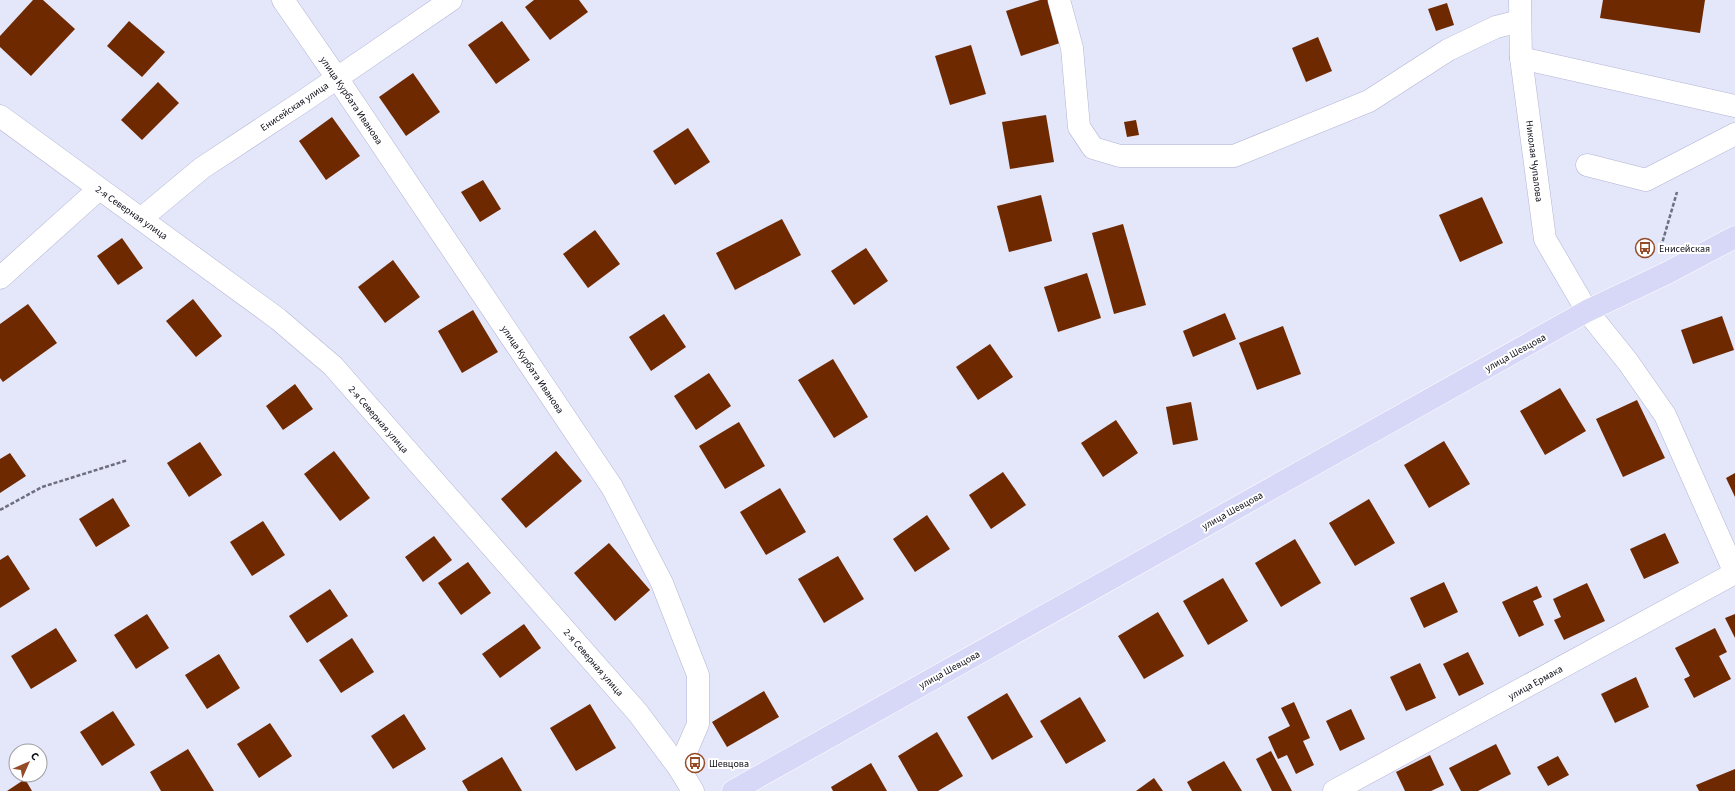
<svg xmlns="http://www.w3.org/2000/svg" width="1735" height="791" font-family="'Source Sans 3',sans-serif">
<rect width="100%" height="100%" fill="#e4e6fa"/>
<g fill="#6e2900">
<path d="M33,0H43L75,29L31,76L0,47V36Z"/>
<path d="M534,0H579L588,12L550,40L525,7Z"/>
<path d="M1040,0H1050L1063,42L1021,56L1006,11Z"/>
<path d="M1603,0H1705L1700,33L1600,18Z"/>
<path d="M1447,3L1454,25L1436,31L1428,9Z"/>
<path d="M129,21L165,52L142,77L107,46Z"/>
<path d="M502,21L530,60L496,84L468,45Z"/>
<path d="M1318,37L1332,71L1306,82L1292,48Z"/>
<path d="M971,45L986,94L950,105L935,56Z"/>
<path d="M413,73L440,112L406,136L379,97Z"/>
<path d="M158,82L179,103L142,140L121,120Z"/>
<path d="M1046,115L1054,162L1010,169L1002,122Z"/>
<path d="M332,117L360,156L326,180L299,141Z"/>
<path d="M1136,120L1139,135L1127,137L1124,122Z"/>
<path d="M688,128L710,162L675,185L653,151Z"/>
<path d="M483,180L501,209L480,222L461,192Z"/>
<path d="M1041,195L1052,241L1009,252L997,206Z"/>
<path d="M1482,197L1503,243L1460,262L1439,215Z"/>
<path d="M782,219L801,255L735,290L716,253Z"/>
<path d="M1123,224L1146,305L1114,314L1092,233Z"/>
<path d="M595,230L620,264L588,288L563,254Z"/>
<path d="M122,238L143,268L118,285L97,256Z"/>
<path d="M866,248L888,281L854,305L831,271Z"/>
<path d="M393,260L420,297L385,323L358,287Z"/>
<path d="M1087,273L1101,318L1058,332L1044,287Z"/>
<path d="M193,299L222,336L196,357L166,321Z"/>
<path d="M28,304L57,343L3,382L0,378V324Z"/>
<path d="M473,310L498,352L462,373L438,331Z"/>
<path d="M1225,313L1236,339L1193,357L1183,331Z"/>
<path d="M664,314L686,347L651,371L629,337Z"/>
<path d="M1722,316L1734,350L1693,364L1681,330Z"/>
<path d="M1283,326L1301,374L1257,390L1239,343Z"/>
<path d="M990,344L1013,377L978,400L956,367Z"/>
<path d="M833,359L868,417L834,438L798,380Z"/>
<path d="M709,373L731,406L696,430L674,396Z"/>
<path d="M295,384L313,409L283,430L266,406Z"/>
<path d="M1560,388L1586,431L1545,455L1520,411Z"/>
<path d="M1637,400L1665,458L1623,477L1596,419Z"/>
<path d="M1191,402L1198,440L1173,445L1166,407Z"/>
<path d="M1116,420L1138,453L1103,477L1081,443Z"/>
<path d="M739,422L765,466L725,489L699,446Z"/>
<path d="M1444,441L1470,484L1429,508L1404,465Z"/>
<path d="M200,442L222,475L189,497L167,463Z"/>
<path d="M334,451L370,498L340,521L304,474Z"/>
<path d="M556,451L582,481L526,528L501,499Z"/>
<path d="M10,453L26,476L0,493V459Z"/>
<path d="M1003,472L1026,505L991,529L969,495Z"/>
<path d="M1735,473V497L1726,478Z"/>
<path d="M780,488L806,532L766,555L740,512Z"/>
<path d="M113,498L130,526L96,547L79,519Z"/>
<path d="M1369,499L1395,543L1355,566L1329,523Z"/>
<path d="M927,515L950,549L915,572L893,539Z"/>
<path d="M263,521L285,555L252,576L230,542Z"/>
<path d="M1665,533L1679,563L1644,579L1630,549Z"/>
<path d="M434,536L452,560L423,582L405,557Z"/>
<path d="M1295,539L1321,583L1281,607L1255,563Z"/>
<path d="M609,543L650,590L615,621L574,573Z"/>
<path d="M8,555L30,589L0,608V560Z"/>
<path d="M838,556L864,599L824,623L798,579Z"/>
<path d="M468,562L491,593L461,615L438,583Z"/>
<path d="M1223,578L1248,621L1208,645L1183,601Z"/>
<path d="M1444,582L1458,612L1424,628L1410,598Z"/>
<path d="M1587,583L1605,621L1564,640L1554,620L1561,617L1553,599Z"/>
<path d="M1537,586L1542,597L1533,601L1544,625L1519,637L1502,602Z"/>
<path d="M330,589L348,616L307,643L289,616Z"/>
<path d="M1158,612L1184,656L1144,679L1118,636Z"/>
<path d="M147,614L169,648L136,669L114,635Z"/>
<path d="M1735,614V638L1725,618Z"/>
<path d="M524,624L541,648L500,678L482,654Z"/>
<path d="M56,628L77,661L31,689L11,656Z"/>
<path d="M1715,628L1727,652L1719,656L1731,679L1694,698L1684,679L1690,676L1675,648Z"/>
<path d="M352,638L374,672L341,693L319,660Z"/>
<path d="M1468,652L1484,684L1459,696L1443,664Z"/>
<path d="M219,654L240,688L207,709L185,675Z"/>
<path d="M1420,663L1436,698L1406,711L1390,677Z"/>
<path d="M1636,677L1649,707L1615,723L1601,694Z"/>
<path d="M764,691L779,717L727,747L712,722Z"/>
<path d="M1007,693L1033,737L992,760L967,717Z"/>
<path d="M1080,697L1106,741L1066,764L1040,721Z"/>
<path d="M1294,702L1310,738L1303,741L1314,765L1296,774L1287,755L1278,759L1268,737L1290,726L1281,708Z"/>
<path d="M590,704L616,748L576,771L550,728Z"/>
<path d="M1351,709L1365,739L1340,751L1326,721Z"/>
<path d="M113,711L135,745L102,766L80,732Z"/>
<path d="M404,714L426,749L393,769L371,736Z"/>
<path d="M270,723L292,756L259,778L237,744Z"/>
<path d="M937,732L963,776L938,791H918L898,756Z"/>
<path d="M1496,744L1511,774L1478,791H1461L1449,768Z"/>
<path d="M188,749L214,791H161L150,772Z"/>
<path d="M1271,751L1292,791H1272L1256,759Z"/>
<path d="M1430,755L1444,785L1431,791H1405L1396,772Z"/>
<path d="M1558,756L1569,775L1548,786L1537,767Z"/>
<path d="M502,757L522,791H468L462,781Z"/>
<path d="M1224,761L1242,791H1192L1187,782Z"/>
<path d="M871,763L887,791H833L831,787Z"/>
<path d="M1735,769V791H1699L1696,785Z"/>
<path d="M1154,778L1163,791H1136Z"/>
<path d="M25,779L32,791H7Z"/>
</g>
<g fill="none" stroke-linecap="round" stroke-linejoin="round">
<defs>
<g id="minor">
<path d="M283,0L337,78L612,487L662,583L698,675V724L679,768"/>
<path d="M1059,0L1072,48L1079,127L1093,148L1120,156H1234L1369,101L1448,50L1496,27L1520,21"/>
<path d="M1520,0L1521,58L1545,239L1587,311L1628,362L1665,415L1735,573"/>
<path d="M1521,58L1735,106"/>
<path d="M0,116L278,319L333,366L638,713L679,768L693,791"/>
<path d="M1587,165L1646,180L1735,134"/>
<path d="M142,218L202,168L305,100L451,0"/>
<path d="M0,278L99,189"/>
<path d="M1334,791L1735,573"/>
</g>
<path id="major" d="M733,791L1587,311L1667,273L1735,237"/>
</defs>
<use href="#minor" stroke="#b2b4d4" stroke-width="23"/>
<use href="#major" stroke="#fff" stroke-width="23"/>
<g stroke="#6e6f7e" stroke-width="2.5" stroke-dasharray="4 2" stroke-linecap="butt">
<path d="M1661,247L1677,192"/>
<path d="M0,510L42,487L128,460"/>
</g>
<use href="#minor" stroke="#fff" stroke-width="22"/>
<use href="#major" stroke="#d7d8f7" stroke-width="22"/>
</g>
<defs>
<symbol id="bus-ring" viewBox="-11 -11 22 22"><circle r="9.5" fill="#fff" stroke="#934b28" stroke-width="1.5"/><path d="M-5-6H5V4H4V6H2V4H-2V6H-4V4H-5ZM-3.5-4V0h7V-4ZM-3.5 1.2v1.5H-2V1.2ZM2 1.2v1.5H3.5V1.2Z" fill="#934b28"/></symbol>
</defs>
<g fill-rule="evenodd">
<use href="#bus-ring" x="1634" y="237" width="22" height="22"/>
<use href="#bus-ring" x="684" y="752" width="22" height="22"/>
</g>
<g text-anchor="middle" stroke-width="4" stroke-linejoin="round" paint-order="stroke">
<g font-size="10" fill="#0c0c17" stroke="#fff">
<text transform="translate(352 100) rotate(56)" y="4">улица Курбата Иванова</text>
<text transform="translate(294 106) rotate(-34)" y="4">Енисейская улица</text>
<text transform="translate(1535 161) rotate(83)" y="4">Николая Чупалова</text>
<text transform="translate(132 212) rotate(35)" y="4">2-я Северная улица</text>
<text transform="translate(1515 352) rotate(-29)" y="4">улица Шевцова</text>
<text transform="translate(533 369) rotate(56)" y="4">улица Курбата Иванова</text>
<text transform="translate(379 419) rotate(49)" y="4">2-я Северная улица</text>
<text transform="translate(1232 510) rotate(-29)" y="4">улица Шевцова</text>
<text transform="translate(594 662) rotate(49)" y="4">2-я Северная улица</text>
<text transform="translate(949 669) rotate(-29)" y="4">улица Шевцова</text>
<text transform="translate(1535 682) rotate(-29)" y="4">улица Ермака</text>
</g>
<g font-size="10" fill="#0c0c17" stroke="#fff" text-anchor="start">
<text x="1659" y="252">Енисейская</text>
<text x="709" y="767">Шевцова</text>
</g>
</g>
<g transform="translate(28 763) rotate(45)"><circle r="19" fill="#ffffff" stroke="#9e9ea2"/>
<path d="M0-3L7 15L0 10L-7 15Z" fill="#934b28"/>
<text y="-6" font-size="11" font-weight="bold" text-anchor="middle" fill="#0c0c17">С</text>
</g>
</svg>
